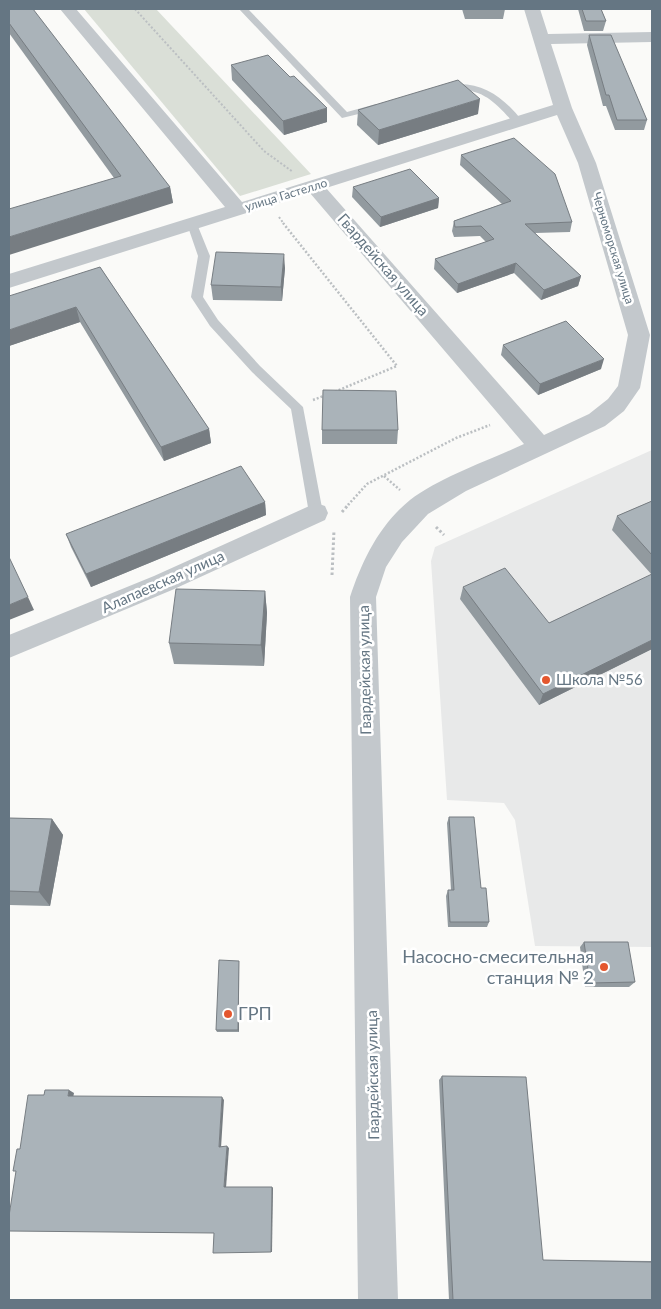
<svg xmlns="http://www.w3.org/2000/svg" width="661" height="1309" font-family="Lato,sans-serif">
<rect width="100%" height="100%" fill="#fafaf8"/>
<path fill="#e8e9e9" d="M652,450V947L535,946L515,820L504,803L447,800L431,561L435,547Z"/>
<path fill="#dadfd7" d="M84,9H156L311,174L240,196Z"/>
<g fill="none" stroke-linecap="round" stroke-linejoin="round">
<g stroke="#bbbfc2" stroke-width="2" stroke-dasharray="2 2" stroke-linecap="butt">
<path d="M135,9L264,151L293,172"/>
<path d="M279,217L284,224"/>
</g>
<g stroke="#bbbfc2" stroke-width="2.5" stroke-dasharray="2 2" stroke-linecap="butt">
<path d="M283,223L397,366L334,392"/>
<path d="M313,400L326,395"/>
<path d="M384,476L400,490"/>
<path d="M348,505L367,484L456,438L490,425"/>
</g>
<g stroke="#bbbfc2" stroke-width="3" stroke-dasharray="2.5 2.5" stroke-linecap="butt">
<path d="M342,512L349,504"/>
<path d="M436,527L444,535"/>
<path d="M332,575L334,530"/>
</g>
<g fill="#c3c8cc" fill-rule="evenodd">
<path d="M239,9H248L347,112L376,104L379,105V109L342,118Z"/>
<path d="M457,84C486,83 506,100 523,122L515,124C492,99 480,85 444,92L439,89Z"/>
<path d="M192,221L197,224L210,256L203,297L218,320L260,366L303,407L323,513L321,517H311L309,513L291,409L252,372L210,326L191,297L198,256L187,224Z"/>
</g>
<g fill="#c3c8cc" fill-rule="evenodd">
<path d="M60,9H76L242,202L553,105L524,9H540L548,34L652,32V42L551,44L572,108L596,163L650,335L640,388L624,411L605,426L466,491L428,514L402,542L386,567L376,597L398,1300H358L350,597C362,561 379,525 410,500C440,477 490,460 524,444L310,193L9,288V274L225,207ZM557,115L578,163L628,335L618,386L608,399L589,414L544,435L326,188Z"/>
<path d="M316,503L325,506L328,513L325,520L172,590L9,658V635L154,576Z"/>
</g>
</g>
<g fill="#929a9f">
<path d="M9,9L170,187L173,203L114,178L9,33Z"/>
<path d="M462,9H505L503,19H465Z"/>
<path d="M578,9H601L606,21L603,31H584Z"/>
<path d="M589,35L647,120L644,130H615L606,106H603L587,45Z"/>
<path d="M231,65L327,122L284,135L232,80Z"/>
<path d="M358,110L478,114L378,145L357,125Z"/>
<path d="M461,155L572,222L570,232L535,233L581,276L578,286L541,300L514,273L457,293L434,269L435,259L486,242L480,236L454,237L452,231L454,221L502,204L460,165Z"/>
<path d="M353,187L439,198L438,208L380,227L352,197Z"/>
<path d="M100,267L209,429L211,443L164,461L80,322L9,346Z"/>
<path d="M285,268L282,301L213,300L211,285Z"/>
<path d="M503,345L601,369L538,395L501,355Z"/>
<path d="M322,430H398L397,444H322Z"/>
<path d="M652,501V649L539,705L460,599L463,587L549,623L652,575L612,530L617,516Z"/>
<path d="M265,502L266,515L91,587L71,547L66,534Z"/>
<path d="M265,591L267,613L264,666L174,664L169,643Z"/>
<path d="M449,817L481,888L489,922L487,927H448L446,896L448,890H451L447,823Z"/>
<path d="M9,818L52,819L63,835L50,906L9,905Z"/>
<path d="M584,942L635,982L629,987H585L580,947Z"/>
<path d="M239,961V1032H217L216,1030Z"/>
<path d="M442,1076L543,1260L652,1261V1300H449L439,1080Z"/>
</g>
<g fill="#777d82">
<path d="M480,99L478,114L378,145L379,130Z"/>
<path d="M327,108V122L284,135L283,121Z"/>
<path d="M170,187L173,203L9,255V237Z"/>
<path d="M439,198L438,208L380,227L381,217Z"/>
<path d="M284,254L285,268L282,301L281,287Z"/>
<path d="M516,263L514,273L457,293L458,284Z"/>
<path d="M581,276L578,286L541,300L544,290Z"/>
<path d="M76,307L80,322L9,346V330Z"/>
<path d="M604,359L601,369L538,395L540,384Z"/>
<path d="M209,429L211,443L164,461L161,447Z"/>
<path d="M265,502L266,515L91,587L86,574Z"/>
<path d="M265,591L267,613L264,666L261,645Z"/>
<path d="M28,597L34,610L9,620V605Z"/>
<path d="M652,640V649L539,705L543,694Z"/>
<path d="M52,819L63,835L50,906L39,892Z"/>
<path d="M239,961V1032L238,1030Z"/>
<path d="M69,1090L74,1093L73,1098L68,1096Z"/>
<path d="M222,1097L224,1100L221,1148L219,1147Z"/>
<path d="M227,1146L229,1148L226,1188L224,1187Z"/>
<path d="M272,1187L273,1188L272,1252H271Z"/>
</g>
<g fill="#aab3b9" stroke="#777d82">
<path d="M9,9H33L170,187L9,237V209L121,176L9,23Z"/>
<path d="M582,9H601L606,21H586Z"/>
<path d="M589,35H611L647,120H617L609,95H606Z"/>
<path d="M268,55L290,77L294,76L327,108L283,121L231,65Z"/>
<path d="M458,80L480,99L379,130L358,110Z"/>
<path d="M514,138L555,174L572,222L525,224L581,276L544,290L516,263L458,284L435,259L494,239L481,226L455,227L454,221L511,201L461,155Z"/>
<path d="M410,169L439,198L381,217L353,187Z"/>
<path d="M216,252L284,254L281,287L211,285Z"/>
<path d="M100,267L209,429L161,447L76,307L9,330V296Z"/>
<path d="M566,321L604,359L540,384L503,345Z"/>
<path d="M323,390L396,391L398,430H322Z"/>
<path d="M241,466L265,502L86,574L66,534Z"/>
<path d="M652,501V555L617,516Z"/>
<path d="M9,557L28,597L9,605Z"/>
<path d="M505,568L549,623L652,574V640L543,694L463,587Z"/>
<path d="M176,589L265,591L261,645L169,643Z"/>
<path d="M449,817H474L481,888H486L489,922H450L448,890H454Z"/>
<path d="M9,818L52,819L39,892L9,891Z"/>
<path d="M584,942H628L635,982L590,983Z"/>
<path d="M219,960L239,961L238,1030H216Z"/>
<path d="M442,1076L526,1077L543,1260L652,1262V1300H453Z"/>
<path d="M45,1090H69L68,1096L222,1097L219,1147L227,1146L224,1187H272L271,1252L213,1253L214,1233L9,1231V1216L16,1171H13L17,1149H20L28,1095H44Z"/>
</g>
<g fill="#e4572e" stroke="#fff" stroke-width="2">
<circle cx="546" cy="680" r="5"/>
<circle cx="604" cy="967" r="5"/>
<circle cx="228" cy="1014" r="5"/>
</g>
<g text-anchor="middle" stroke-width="5" stroke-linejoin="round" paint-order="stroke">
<g font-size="12" fill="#657683" stroke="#fff">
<text transform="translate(286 195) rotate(-17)" y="4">улица Гастелло</text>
<text transform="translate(613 248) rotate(73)" y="4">Черноморская улица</text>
</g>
<g font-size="15" fill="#657683" stroke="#fff">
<text transform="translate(383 265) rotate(49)" y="5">Гвардейская улица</text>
<text transform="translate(163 582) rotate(-24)" y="5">Алапаевская улица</text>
<text transform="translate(365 670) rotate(-91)" y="5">Гвардейская улица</text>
<text transform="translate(373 1075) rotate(-91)" y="5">Гвардейская улица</text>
</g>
<g font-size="15" fill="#657683" stroke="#fff" text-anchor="start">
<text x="556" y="685">Школа №56</text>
</g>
<g font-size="18" fill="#657683" stroke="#fff" text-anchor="end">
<text x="594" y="963">Насосно-смесительная<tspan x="594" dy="21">станция № 2</tspan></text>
<text x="238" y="1020" text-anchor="start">ГРП</text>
</g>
</g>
<rect width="661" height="1309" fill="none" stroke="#657683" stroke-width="20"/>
</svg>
